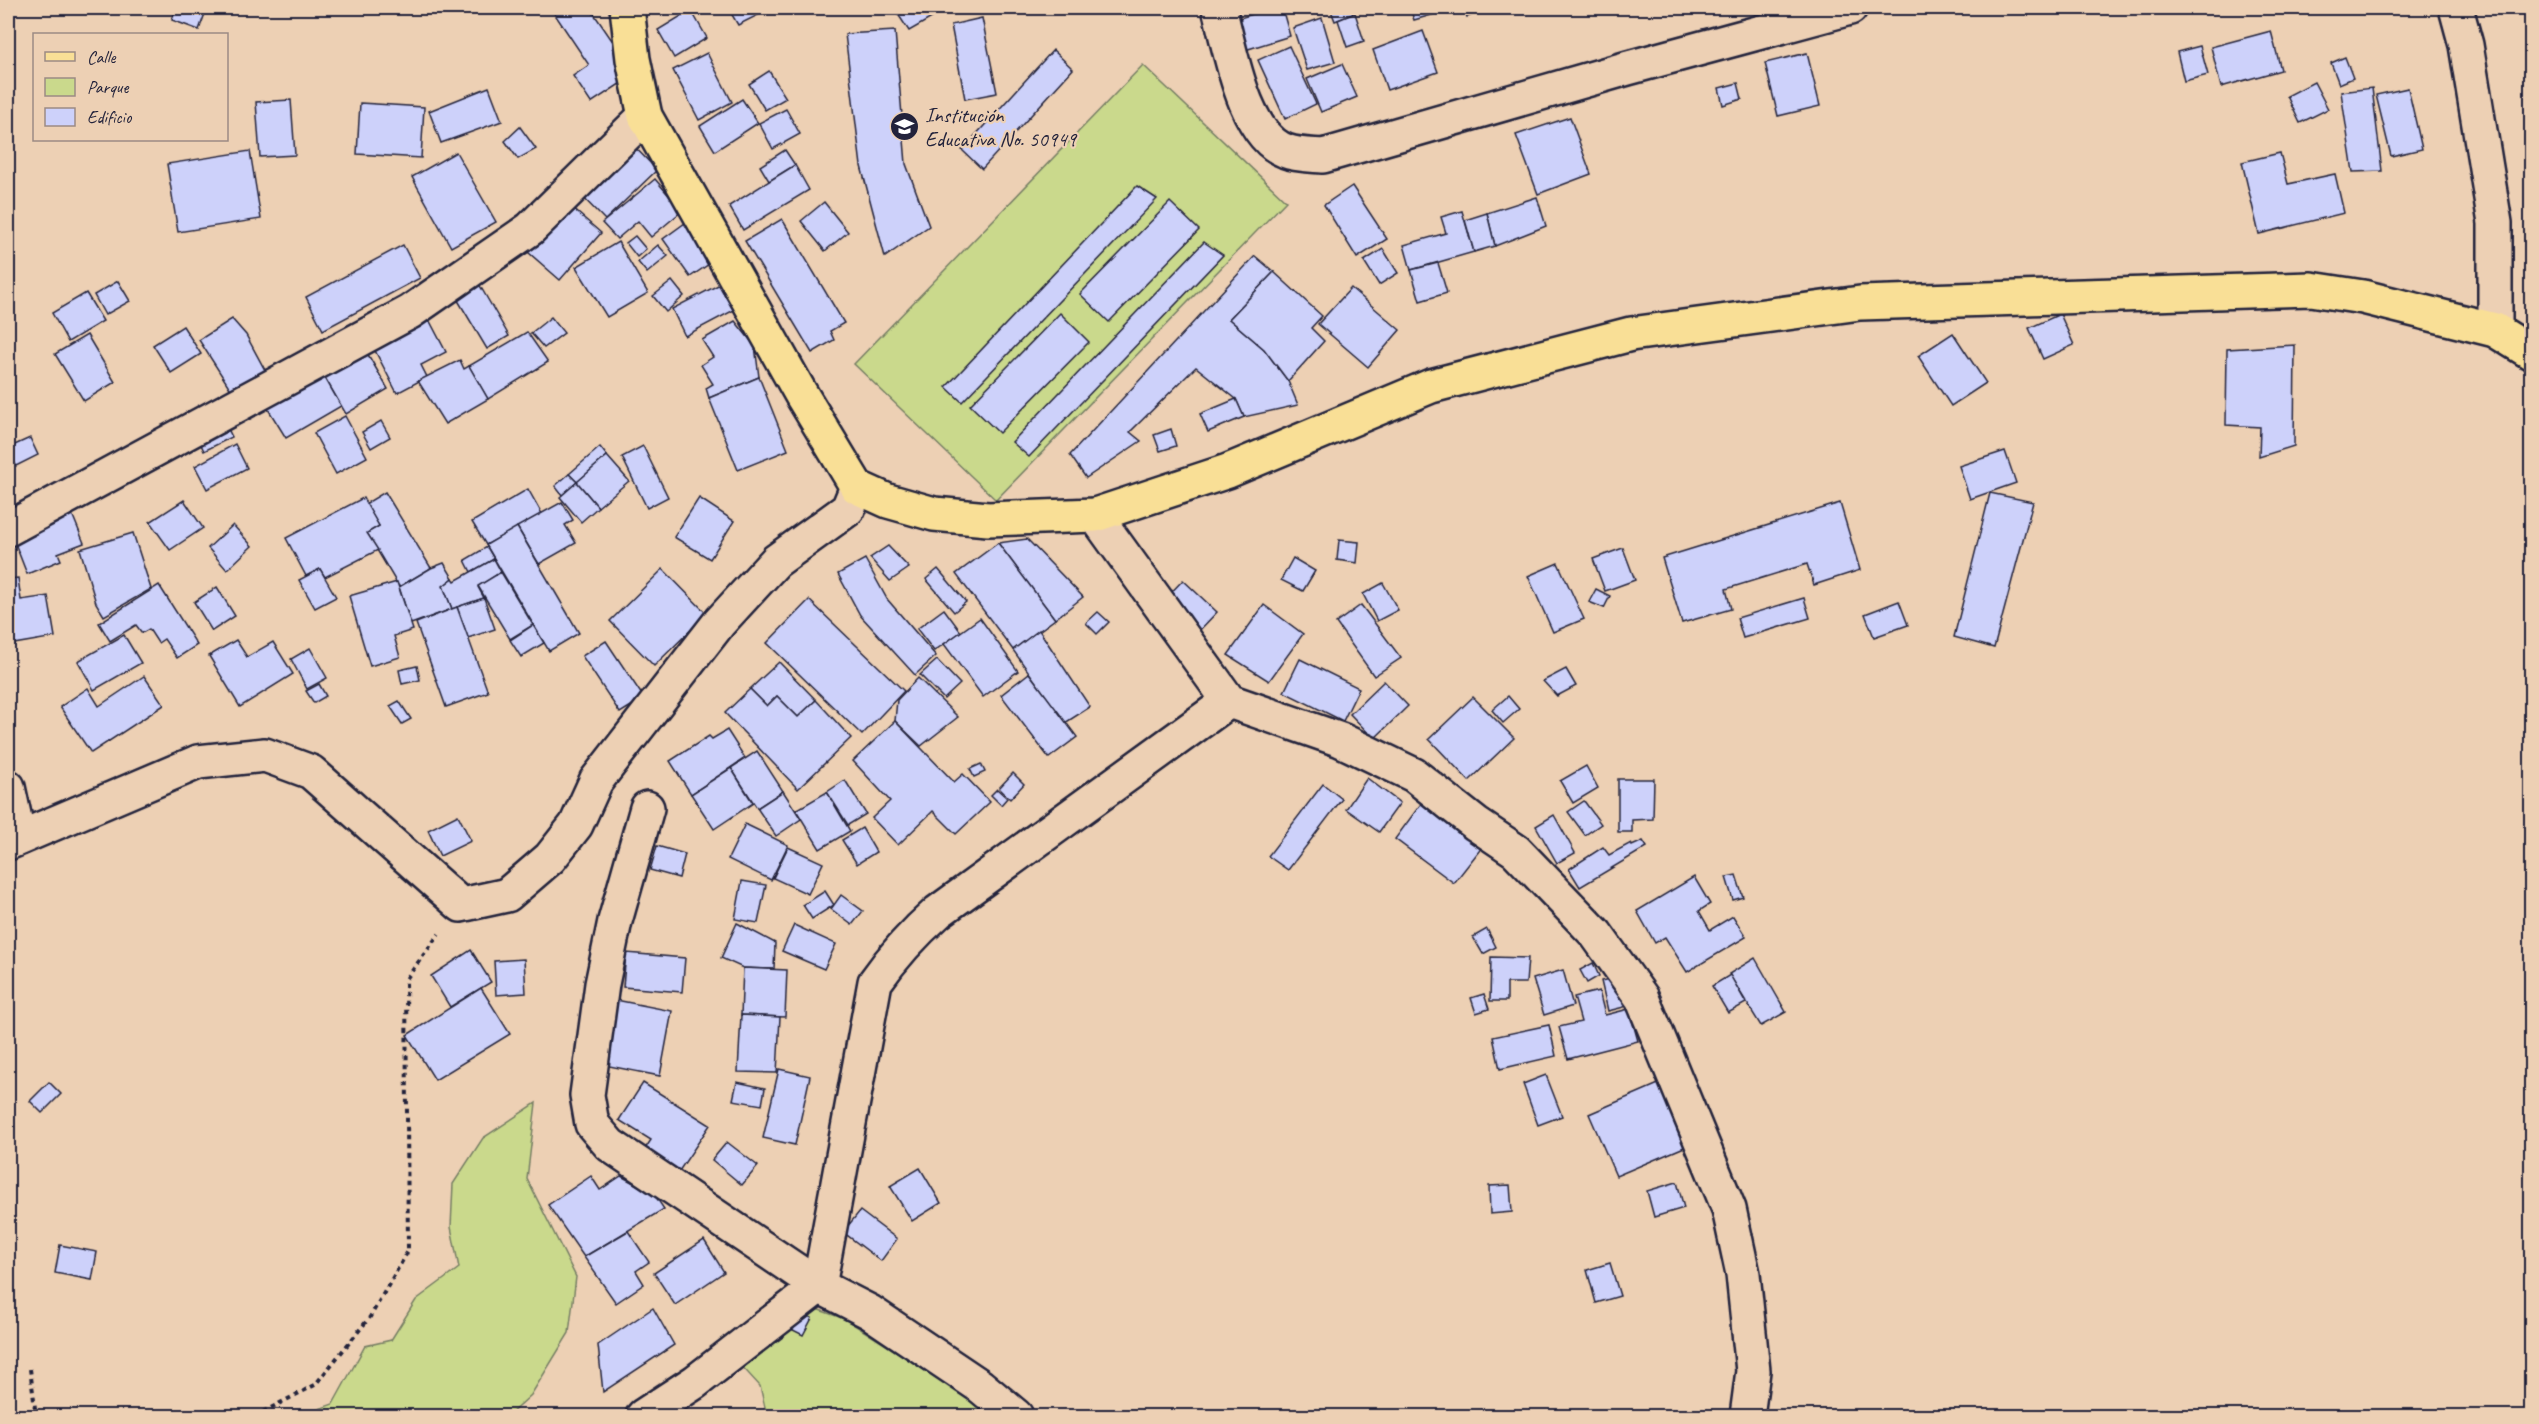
<svg xmlns="http://www.w3.org/2000/svg" width="2539" height="1424" font-family="Caveat,sans-serif">
<rect width="100%" height="100%" fill="#edd0b4"/>
<filter id="ink" filterUnits="userSpaceOnUse"><feTurbulence type="fractalNoise" baseFrequency=".0167" numOctaves="2"/><feDisplacementMap in="SourceGraphic" scale="12" xChannelSelector="R" yChannelSelector="G"/><feConvolveMatrix kernelMatrix="1 2 1 2 8 2 1 2 1" color-interpolation-filters="sRGB"/></filter>
<g filter="url(#ink)">
<g fill="#cad98c" stroke="#767e64" stroke-width="1.5">
<path d="M1143,65L1286,201L996,500L854,364Z"/>
<path d="M536,1103L527,1179L576,1277L569,1333L531,1395L508,1416H300L333,1404L365,1346L391,1340L416,1300L459,1268L451,1227L453,1184L483,1138Z"/>
<path d="M779,1296L845,1319L910,1360L965,1390L1003,1416H767L760,1386L737,1361Z"/>
</g>
<g fill="#cdd1fa" stroke="#22223b" stroke-width="1.5">
<path d="M176,8H207L199,30L172,20Z"/>
<path d="M555,8H590L635,74L591,103L573,76L589,65L552,10Z"/>
<path d="M728,8H772L738,25Z"/>
<path d="M894,8H949L909,31Z"/>
<path d="M1274,8H1282L1290,36L1245,50L1236,19Z"/>
<path d="M1330,8H1351L1353,14L1335,21Z"/>
<path d="M1410,8H1433L1435,14L1414,20Z"/>
<path d="M1463,8H1491L1467,17Z"/>
<path d="M691,10L707,38L674,58L658,30Z"/>
<path d="M1355,13L1364,41L1347,47L1338,20Z"/>
<path d="M982,18L997,93L965,99L951,25Z"/>
<path d="M1322,18L1335,62L1307,70L1293,28Z"/>
<path d="M895,31L906,164L929,226L885,257L861,166L845,34Z"/>
<path d="M1423,31L1438,72L1387,90L1373,50Z"/>
<path d="M2271,31L2281,70L2221,87L2211,47Z"/>
<path d="M1289,46L1316,104L1285,119L1258,60Z"/>
<path d="M2200,46L2208,75L2184,81L2177,52Z"/>
<path d="M1053,50L1073,69L982,169L962,150Z"/>
<path d="M707,53L732,102L699,120L673,70Z"/>
<path d="M1807,53L1820,106L1778,116L1765,63Z"/>
<path d="M2345,57L2353,78L2339,84L2331,63Z"/>
<path d="M1342,64L1357,97L1321,112L1307,79Z"/>
<path d="M769,71L786,98L765,110L749,84Z"/>
<path d="M2314,82L2328,109L2300,123L2287,96Z"/>
<path d="M1738,83L1742,99L1723,105L1719,88Z"/>
<path d="M489,87L502,121L441,143L429,111Z"/>
<path d="M2372,88L2382,171L2353,172L2341,92Z"/>
<path d="M2408,88L2422,149L2391,156L2376,95Z"/>
<path d="M742,99L758,123L715,151L700,126Z"/>
<path d="M291,100L295,155L260,157L256,102Z"/>
<path d="M360,103L424,107L421,158L357,154Z"/>
<path d="M786,109L800,134L773,149L759,123Z"/>
<path d="M1570,117L1591,174L1538,194L1516,135Z"/>
<path d="M520,127L536,149L518,159L505,141Z"/>
<path d="M627,139L657,170L605,220L575,189Z"/>
<path d="M785,150L795,165L769,181L760,166Z"/>
<path d="M250,151L261,219L178,232L167,164Z"/>
<path d="M456,152L496,222L451,247L412,177Z"/>
<path d="M2280,153L2288,184L2335,174L2344,213L2259,234L2242,162Z"/>
<path d="M795,165L809,190L743,230L729,206Z"/>
<path d="M655,179L682,211L651,237L638,221L617,239L602,223Z"/>
<path d="M1137,186L1157,199L962,402L946,387Z"/>
<path d="M1352,186L1387,239L1357,258L1324,205Z"/>
<path d="M1537,197L1546,226L1495,246L1487,213Z"/>
<path d="M563,200L601,233L560,280L521,246Z"/>
<path d="M824,202L848,232L825,251L801,221Z"/>
<path d="M1170,202L1199,230L1109,322L1080,294Z"/>
<path d="M1462,211L1474,252L1411,270L1404,245L1446,233L1441,217Z"/>
<path d="M1487,213L1495,246L1474,252L1465,220Z"/>
<path d="M782,219L844,323L830,331L834,340L812,353L745,241Z"/>
<path d="M685,223L712,262L690,277L663,239Z"/>
<path d="M635,236L646,249L637,257L626,243Z"/>
<path d="M618,242L648,293L607,317L576,267Z"/>
<path d="M1204,242L1223,255L1029,457L1012,442Z"/>
<path d="M403,245L420,278L323,330L306,297Z"/>
<path d="M658,245L668,256L647,273L638,262Z"/>
<path d="M1383,249L1398,273L1379,285L1364,261Z"/>
<path d="M1255,256L1274,272L1229,319L1264,349L1288,381L1298,405L1244,417L1236,399L1196,367L1130,432L1141,441L1086,478L1070,455Z"/>
<path d="M1438,263L1447,293L1420,301L1411,270Z"/>
<path d="M1274,272L1322,316L1311,328L1324,341L1288,381L1264,349L1229,319Z"/>
<path d="M118,281L130,301L105,315L94,295Z"/>
<path d="M672,281L684,296L666,312L653,296Z"/>
<path d="M724,282L738,308L685,336L672,309Z"/>
<path d="M479,284L509,336L487,349L456,297Z"/>
<path d="M1351,288L1400,330L1368,367L1318,324Z"/>
<path d="M86,293L103,321L68,342L52,313Z"/>
<path d="M423,308L446,352L421,365L427,377L397,393L368,337Z"/>
<path d="M1060,313L1089,342L999,433L970,405Z"/>
<path d="M2060,314L2074,345L2043,359L2029,328Z"/>
<path d="M551,317L564,333L544,348L531,333Z"/>
<path d="M232,319L246,335L266,372L233,393L199,340Z"/>
<path d="M735,321L755,346L759,377L709,398L706,388L713,384L701,365L713,357L702,340Z"/>
<path d="M183,326L201,354L171,373L153,345Z"/>
<path d="M527,332L548,362L488,399L469,366Z"/>
<path d="M1953,333L1986,383L1951,406L1918,356Z"/>
<path d="M87,335L115,382L84,401L55,354Z"/>
<path d="M2295,345L2294,446L2259,457L2260,427L2226,425L2227,349Z"/>
<path d="M363,346L388,389L346,414L321,371Z"/>
<path d="M460,360L464,369L469,366L488,399L445,424L418,381Z"/>
<path d="M321,371L341,406L286,438L265,404Z"/>
<path d="M759,377L788,450L738,470L709,398Z"/>
<path d="M1236,399L1244,417L1208,432L1200,414Z"/>
<path d="M221,415L232,437L204,451L194,429Z"/>
<path d="M345,416L367,457L336,474L314,433Z"/>
<path d="M381,421L390,437L371,448L362,432Z"/>
<path d="M1171,429L1176,446L1160,451L1154,435Z"/>
<path d="M30,438L38,455L16,466L8,448Z"/>
<path d="M235,444L247,468L207,489L195,466Z"/>
<path d="M643,446L668,497L647,508L622,457Z"/>
<path d="M600,447L607,456L577,482L569,474Z"/>
<path d="M2005,451L2016,483L1970,499L1959,466Z"/>
<path d="M607,456L629,481L598,507L577,482Z"/>
<path d="M569,474L577,482L562,495L555,486Z"/>
<path d="M577,482L598,507L581,522L560,497Z"/>
<path d="M528,489L542,514L486,545L472,522Z"/>
<path d="M385,492L431,568L399,587L367,533L379,526L365,504Z"/>
<path d="M1990,493L2033,502L1994,648L1954,637Z"/>
<path d="M363,498L379,526L367,533L378,550L325,577L320,569L306,576L286,538Z"/>
<path d="M699,498L734,521L710,559L674,537Z"/>
<path d="M184,500L203,528L170,550L150,522Z"/>
<path d="M562,502L573,520L565,525L576,543L539,564L517,527Z"/>
<path d="M1840,503L1860,570L1814,585L1807,564L1726,589L1731,609L1682,623L1662,558Z"/>
<path d="M70,509L84,543L58,553L61,560L27,574L11,533Z"/>
<path d="M233,525L252,546L227,570L208,548Z"/>
<path d="M517,527L579,633L549,651L486,545Z"/>
<path d="M133,533L151,589L104,616L96,603L80,549Z"/>
<path d="M1027,539L1083,597L1055,619L998,543Z"/>
<path d="M1339,540L1359,542L1357,563L1337,560Z"/>
<path d="M998,543L1055,619L1013,650L956,574Z"/>
<path d="M888,546L909,568L890,581L870,558Z"/>
<path d="M487,547L494,559L471,572L465,560Z"/>
<path d="M1623,548L1635,580L1605,591L1593,559Z"/>
<path d="M1293,558L1315,571L1303,591L1281,580Z"/>
<path d="M494,559L501,572L478,587L484,598L452,609L443,586L453,578L455,581Z"/>
<path d="M865,559L887,599L936,656L915,675L860,615L838,574Z"/>
<path d="M444,563L453,578L443,586L452,609L411,624L399,587L431,568Z"/>
<path d="M1558,563L1584,619L1553,632L1528,576Z"/>
<path d="M320,569L336,597L315,608L299,580Z"/>
<path d="M663,569L707,614L654,666L610,621Z"/>
<path d="M938,569L966,602L954,612L926,579Z"/>
<path d="M501,572L533,625L510,639L478,586Z"/>
<path d="M18,578L21,600L48,596L55,637L8,645V579Z"/>
<path d="M1183,580L1217,612L1197,633L1163,601Z"/>
<path d="M397,582L413,630L394,636L400,657L370,666L349,596Z"/>
<path d="M1383,583L1398,610L1377,621L1363,594Z"/>
<path d="M159,585L197,645L177,658L164,639L158,643L149,629L142,633L136,625L110,641L99,623Z"/>
<path d="M217,587L235,616L212,631L194,602Z"/>
<path d="M1596,589L1610,596L1604,608L1589,602Z"/>
<path d="M484,598L495,629L468,638L457,607Z"/>
<path d="M1804,598L1810,618L1743,638L1737,618Z"/>
<path d="M809,600L904,691L862,735L767,643Z"/>
<path d="M1899,601L1908,625L1874,637L1865,614Z"/>
<path d="M1264,605L1303,634L1269,681L1228,655Z"/>
<path d="M1361,605L1401,658L1374,676L1336,623Z"/>
<path d="M457,607L488,692L446,707L416,623Z"/>
<path d="M944,609L961,632L934,651L917,629Z"/>
<path d="M1098,612L1109,622L1097,634L1086,623Z"/>
<path d="M980,618L1018,671L983,697L944,644Z"/>
<path d="M533,625L544,643L521,657L510,640Z"/>
<path d="M1039,630L1090,707L1065,723L1013,650Z"/>
<path d="M124,635L141,663L94,690L78,661Z"/>
<path d="M236,640L247,657L273,642L293,674L240,707L209,656Z"/>
<path d="M606,641L644,698L620,713L582,656Z"/>
<path d="M310,648L327,678L307,689L291,659Z"/>
<path d="M1300,659L1359,688L1343,721L1284,692Z"/>
<path d="M937,660L960,684L944,699L920,675Z"/>
<path d="M779,662L816,700L798,717L777,696L767,706L750,689Z"/>
<path d="M417,666L420,680L402,684L399,670Z"/>
<path d="M1566,669L1576,686L1557,696L1543,681Z"/>
<path d="M1029,673L1077,737L1049,758L1001,695Z"/>
<path d="M144,676L164,705L91,753L60,707L88,688L99,706Z"/>
<path d="M918,678L958,717L921,746L895,721L897,700Z"/>
<path d="M1384,681L1408,706L1374,739L1350,714Z"/>
<path d="M319,684L326,696L314,703L306,691Z"/>
<path d="M750,689L767,706L777,696L798,717L816,700L851,738L798,789L725,713Z"/>
<path d="M1508,696L1519,709L1503,723L1492,710Z"/>
<path d="M1473,697L1514,738L1469,781L1429,739Z"/>
<path d="M399,701L411,719L402,724L390,706Z"/>
<path d="M895,721L954,782L963,774L990,802L956,834L933,811L898,845L872,818L890,801L853,761Z"/>
<path d="M727,730L745,758L691,794L670,761L709,736L712,739Z"/>
<path d="M757,751L783,791L757,808L731,768Z"/>
<path d="M981,764L985,772L974,777L970,769Z"/>
<path d="M1586,766L1598,788L1573,803L1560,781Z"/>
<path d="M731,768L753,803L714,829L691,794Z"/>
<path d="M1013,773L1024,784L1010,799L999,788Z"/>
<path d="M1367,778L1400,803L1379,832L1346,809Z"/>
<path d="M1618,779H1654L1653,819L1632,820V832H1618Z"/>
<path d="M845,780L866,814L848,825L827,792Z"/>
<path d="M1323,784L1342,799L1288,870L1268,856Z"/>
<path d="M997,789L1007,798L1001,805L991,795Z"/>
<path d="M783,791L801,819L776,836L757,808Z"/>
<path d="M827,792L850,831L820,849L796,810Z"/>
<path d="M1423,801L1483,846L1454,883L1395,839Z"/>
<path d="M1584,801L1601,824L1585,835L1568,812Z"/>
<path d="M458,815L471,841L440,856L428,830Z"/>
<path d="M1554,815L1575,853L1557,863L1536,826Z"/>
<path d="M745,824L788,845L771,880L728,859Z"/>
<path d="M862,828L876,852L857,864L842,840Z"/>
<path d="M1643,841L1647,847L1580,887L1569,869L1603,847L1609,855L1631,843L1632,846Z"/>
<path d="M657,846L685,854L679,878L650,870Z"/>
<path d="M788,847L823,863L808,894L773,878Z"/>
<path d="M1736,875L1743,897L1733,900L1726,877Z"/>
<path d="M1694,877L1710,904L1699,911L1710,930L1733,916L1746,937L1687,972L1665,937L1655,943L1637,911Z"/>
<path d="M742,881L766,885L758,923L735,919Z"/>
<path d="M825,891L834,905L812,919L803,905Z"/>
<path d="M841,895L863,911L852,925L831,909Z"/>
<path d="M737,923L775,943L774,969L743,968L721,958Z"/>
<path d="M794,925L836,944L824,969L782,951Z"/>
<path d="M1487,929L1496,947L1483,954L1473,937Z"/>
<path d="M471,950L491,982L450,1007L431,976Z"/>
<path d="M626,953L685,958L682,992L623,987Z"/>
<path d="M1491,957L1528,958L1526,983H1507V1001H1490Z"/>
<path d="M1755,958L1786,1012L1761,1026L1729,974Z"/>
<path d="M524,959L526,993L496,995L494,961Z"/>
<path d="M1593,963L1599,976L1587,983L1580,970Z"/>
<path d="M743,968L787,970L785,1017L741,1015Z"/>
<path d="M1563,970L1573,1006L1544,1015L1533,979Z"/>
<path d="M1730,975L1746,1003L1728,1013L1712,986Z"/>
<path d="M1622,976L1628,1006L1608,1011L1601,981Z"/>
<path d="M481,988L510,1034L435,1080L407,1035Z"/>
<path d="M1599,991L1605,1015L1629,1009L1638,1041L1568,1059L1559,1027L1581,1022L1574,997Z"/>
<path d="M1484,994L1489,1009L1476,1013L1471,998Z"/>
<path d="M616,1000L672,1011L660,1076L604,1065Z"/>
<path d="M741,1015L780,1017L777,1073L738,1072Z"/>
<path d="M1549,1025L1556,1056L1500,1069L1493,1037Z"/>
<path d="M779,1069L810,1076L795,1145L763,1138Z"/>
<path d="M1546,1075L1562,1116L1538,1125L1523,1084Z"/>
<path d="M49,1082L61,1094L42,1113L30,1101Z"/>
<path d="M737,1082L765,1088L762,1105L733,1100Z"/>
<path d="M1663,1082L1689,1145L1616,1176L1589,1114Z"/>
<path d="M643,1083L710,1125L673,1180L639,1158L651,1140L619,1120Z"/>
<path d="M727,1142L758,1166L742,1185L712,1160Z"/>
<path d="M920,1168L941,1203L912,1221L890,1186Z"/>
<path d="M591,1176L600,1190L621,1176L654,1194L664,1209L584,1257L548,1205Z"/>
<path d="M1677,1182L1684,1208L1654,1217L1647,1191Z"/>
<path d="M1510,1185L1512,1212L1490,1214L1489,1186Z"/>
<path d="M860,1211L897,1239L881,1261L843,1232Z"/>
<path d="M628,1231L649,1262L636,1271L644,1284L616,1303L584,1257Z"/>
<path d="M704,1240L724,1272L675,1305L654,1273Z"/>
<path d="M60,1245L97,1252L92,1280L55,1273Z"/>
<path d="M1610,1263L1620,1296L1596,1303L1587,1270Z"/>
<path d="M653,1308L674,1345L603,1392L598,1345Z"/>
<path d="M796,1310L812,1318L803,1335L787,1327Z"/>
</g>
<g fill="none" stroke-linecap="round" stroke-linejoin="round">
<defs>
<g id="minor">
<path d="M1219,8C1230,48 1243,135 1286,151C1296,155 1311,155 1323,156L1628,68L1850,8"/>
<path d="M2456,8L2466,45L2495,223V330"/>
<path d="M1095,515L1229,701L1341,740L1414,775L1476,824L1516,851L1596,934L1642,998L1729,1209L1743,1274L1753,1371L1747,1416"/>
<path d="M8,529L410,312L530,229L645,116"/>
<path d="M8,787L19,838"/>
<path d="M647,808L615,921L602,984L587,1095L592,1124L610,1145L819,1286L870,1312L980,1386L1016,1416"/>
<path d="M8,843L198,762L265,755L311,772L461,905L507,895L550,858L576,825L596,781L719,623L776,561L848,509L857,487"/>
<path d="M643,1416L695,1382L819,1286L875,982C894,955 913,934 938,912L1229,701"/>
</g>
<path id="major" d="M627,8L633,59L645,116L801,394L857,487L888,501L934,514L988,519L1095,515L1228,471L1431,386L1631,334L1860,303L2311,289L2363,297L2495,330L2532,353"/>
</defs>
<use href="#minor" stroke="#22223b" stroke-width="38"/>
<use href="#major" stroke="#22223b" stroke-width="38"/>
<g stroke="#22223b" stroke-width="4" stroke-dasharray="4.5 4.5" stroke-linecap="butt">
<path d="M30,1369L36,1416"/>
<path d="M255,1416L315,1385L370,1317L408,1251L406,979L439,934"/>
</g>
<use href="#minor" stroke="#edd0b4" stroke-width="33"/>
<use href="#major" stroke="#f9df96" stroke-width="33"/>
</g>
</g>
<defs>
<symbol id="school-disc" viewBox="-11 -11 22 22"><circle r="9.5" fill="#22223b" stroke="#edd0b4"/><path d="M0-5L7-2L0 1L-7-2ZM-4 1L0 2.5L4 1V4Q0 6-4 4Z" fill="#fff"/></symbol>
</defs>
<g fill-rule="evenodd">
<use href="#school-disc" x="888" y="110" width="33" height="33"/>
</g>
<g text-anchor="middle" stroke-width="4.5" stroke-linejoin="round" paint-order="stroke">
<g font-size="21" fill="#22223b" stroke="#edd0b4" text-anchor="start">
<text x="925" y="122">Institución<tspan x="925" dy="24">Educativa No. 50949</tspan></text>
</g>
</g>
<rect width="2539" height="1424" fill="none" stroke="#edd0b4" stroke-width="30"/>
<rect x="15" y="15" width="2509" height="1394" fill="none" stroke="#22223b" stroke-width="2" filter="url(#ink)"/>
<rect x="33" y="33" width="195" height="108" fill="#edd0b4" stroke="#9c8a84" stroke-width="1.5"/>
<rect x="45" y="52" width="30" height="9" fill="#f9df96" stroke="#9c8a84" stroke-width="1.5"/>
<text x="87" y="63" font-size="18" fill="#22223b">Calle</text>
<rect x="45" y="78" width="30" height="18" fill="#cad98c" stroke="#9c8a84" stroke-width="1.5"/>
<text x="87" y="93" font-size="18" fill="#22223b">Parque</text>
<rect x="45" y="108" width="30" height="18" fill="#cdd1fa" stroke="#9c8a84" stroke-width="1.5"/>
<text x="87" y="123" font-size="18" fill="#22223b">Edificio</text>
</svg>
